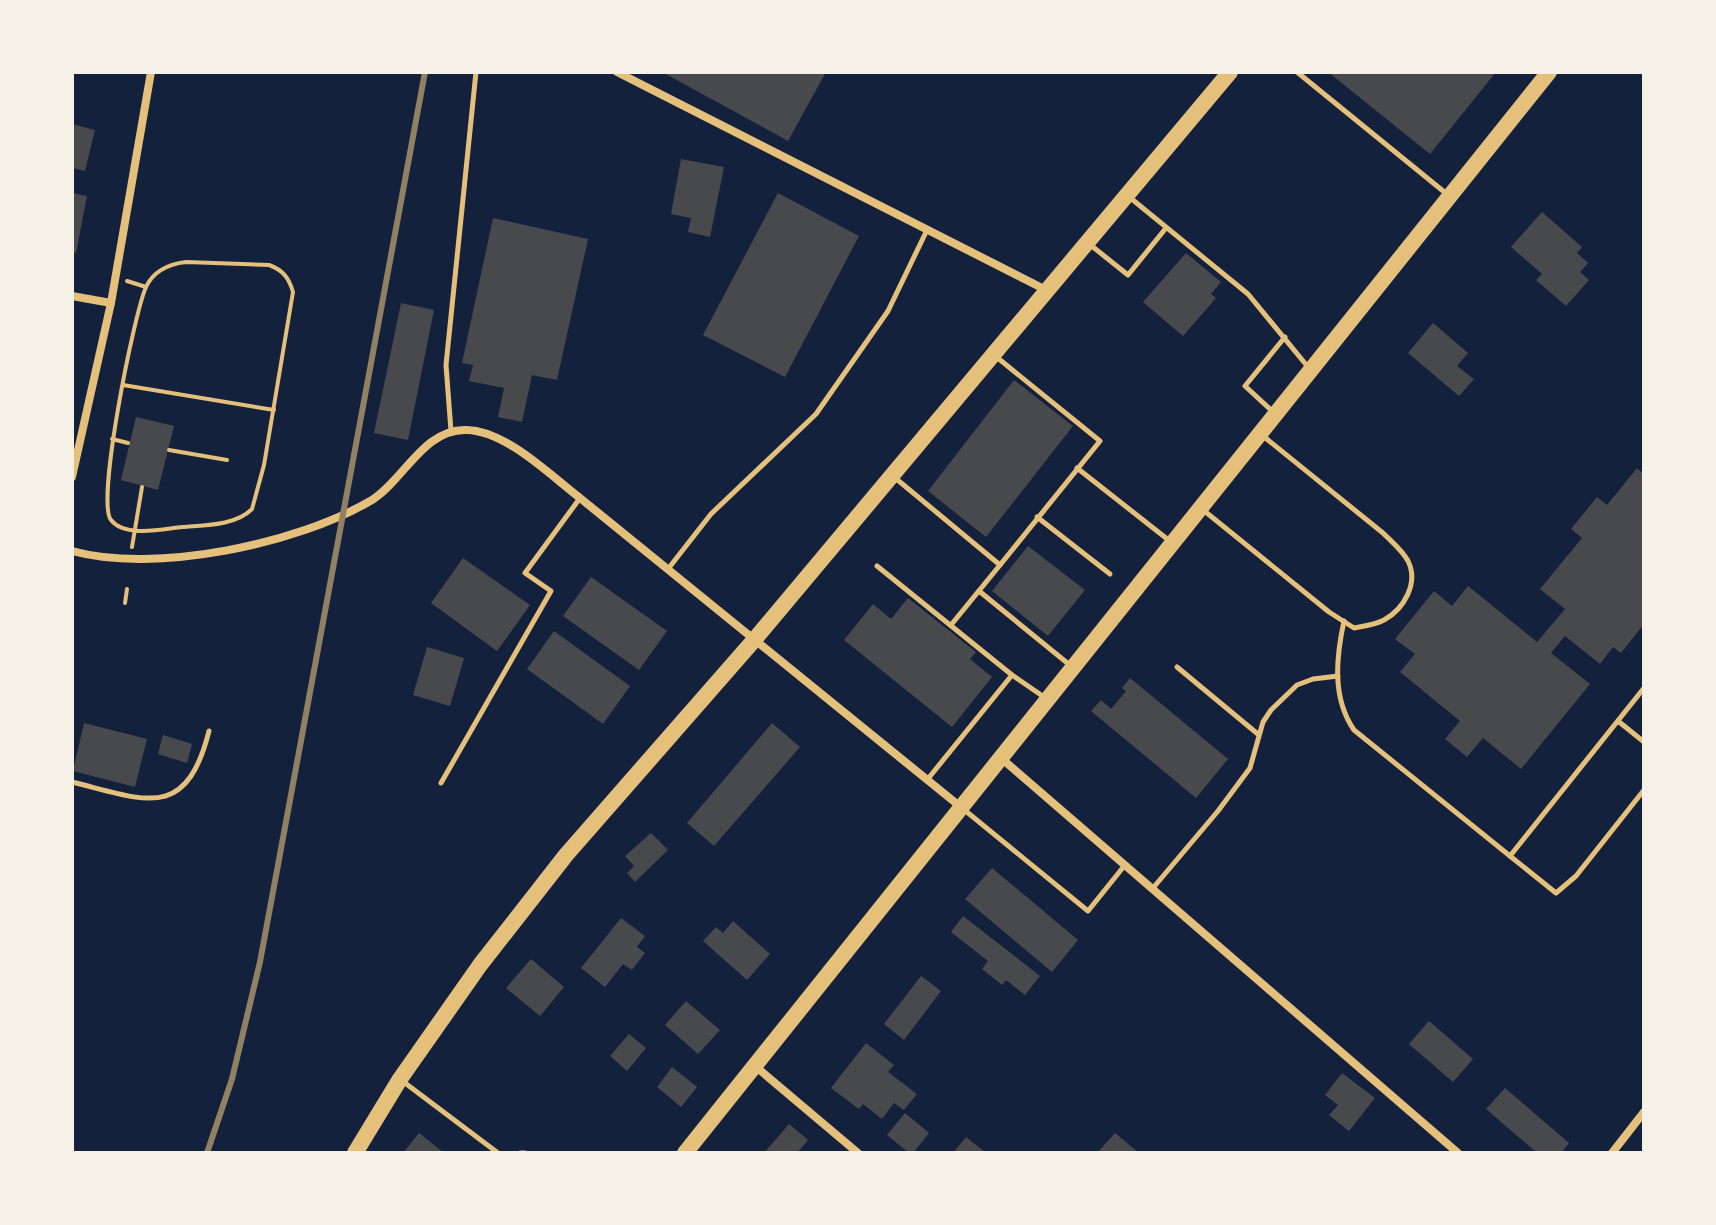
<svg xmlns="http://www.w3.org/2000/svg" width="1716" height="1225" font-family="Figtree,sans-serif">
<rect width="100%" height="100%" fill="#14213d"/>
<g fill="#48494c">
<path d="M662,72H826L788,141Z"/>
<path d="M1328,72H1496L1430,154Z"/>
<path d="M72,124L95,130L85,171L72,168Z"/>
<path d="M681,159L724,167L710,237L688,232L691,218L671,214Z"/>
<path d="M72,193L87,196L76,253L72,252Z"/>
<path d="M778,193L859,236L785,377L703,335Z"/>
<path d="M1542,212L1582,247L1577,253L1588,263L1580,272L1589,280L1566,306L1536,280L1542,274L1511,247Z"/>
<path d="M493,218L588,239L557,380L532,375L522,422L498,417L504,388L469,381L473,365L462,363Z"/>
<path d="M1186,253L1221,282L1211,294L1216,298L1183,336L1143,302Z"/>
<path d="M401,303L434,310L408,440L374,433Z"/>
<path d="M1433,323L1468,353L1457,366L1474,379L1459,396L1408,353Z"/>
<path d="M1014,380L1073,426L986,537L928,491Z"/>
<path d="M136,417L174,426L158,490L121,480Z"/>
<path d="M1637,468L1644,474V624L1621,653L1613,647L1600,664L1565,636L1551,653L1590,684L1521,769L1483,738L1467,757L1445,739L1460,721L1400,672L1415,654L1395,639L1434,591L1452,606L1468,586L1537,642L1565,609L1540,589L1582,538L1571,529L1597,497L1607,505Z"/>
<path d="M1028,546L1085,590L1048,636L992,591Z"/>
<path d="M463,558L530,605L497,651L431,603Z"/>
<path d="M591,577L667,631L639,670L563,616Z"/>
<path d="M908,598L976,652L970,659L992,677L952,727L844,640L873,604L891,619Z"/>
<path d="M554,631L630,686L603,724L527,669Z"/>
<path d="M427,647L464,658L450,706L413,695Z"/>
<path d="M1130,678L1228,759L1196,798L1091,711L1101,700L1111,709L1126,691L1122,688Z"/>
<path d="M84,723L147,739L135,787L73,771Z"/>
<path d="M772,723L800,747L714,846L687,823Z"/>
<path d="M163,735L192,744L187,763L158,754Z"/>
<path d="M651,833L668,850L635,882L627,873L634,866L625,856Z"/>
<path d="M992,868L1078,940L1052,972L965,899Z"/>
<path d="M963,916L1040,976L1025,995L1006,980L1002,985L982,969L988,961L951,932Z"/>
<path d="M621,918L645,936L637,947L645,953L632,970L623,964L605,987L581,968Z"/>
<path d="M733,921L770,954L747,980L703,941L716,927L723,933Z"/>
<path d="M531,959L564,987L540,1016L506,988Z"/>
<path d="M921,976L941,991L904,1040L884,1024Z"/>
<path d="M686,1001L720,1030L698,1054L665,1025Z"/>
<path d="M1429,1021L1473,1059L1453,1082L1409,1044Z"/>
<path d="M629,1034L646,1048L627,1071L610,1056Z"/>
<path d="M866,1043L894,1065L888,1072L917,1094L904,1110L894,1103L882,1119L863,1104L859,1109L831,1088Z"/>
<path d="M672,1067L697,1087L681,1107L657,1087Z"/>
<path d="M1342,1073L1375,1098L1349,1131L1329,1115L1338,1105L1325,1095Z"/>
<path d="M1505,1088L1569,1143L1561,1153H1537L1486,1109Z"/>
<path d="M905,1113L929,1133L913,1153H909L887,1135Z"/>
<path d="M789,1124L808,1140L797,1153H764Z"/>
<path d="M419,1133L444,1153H403Z"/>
<path d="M1115,1133L1139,1153H1097Z"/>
<path d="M966,1137L986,1153H953Z"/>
</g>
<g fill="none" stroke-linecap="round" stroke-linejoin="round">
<g stroke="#e5c07b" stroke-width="4">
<path d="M186,262L269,265C283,270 289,278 293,292L264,465L252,509C235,526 204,525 182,527C163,529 125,538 111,520C96,502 134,314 146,287C154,270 169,264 186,262Z"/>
<path d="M127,281L146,287"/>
<path d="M123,385L274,410"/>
<path d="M112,439L128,443"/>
<path d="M169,450L227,460"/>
<path d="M132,547L142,487"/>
<path d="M125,603L127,589"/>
</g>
<g stroke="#e5c07b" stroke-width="5">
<path d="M1297,72L1448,195"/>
<path d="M1128,196L1248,294L1308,367"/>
<path d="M1088,243L1128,275L1166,228"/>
<path d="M994,355L1100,441L1000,565"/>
<path d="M1272,411L1245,386L1285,337"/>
<path d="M451,431L446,365L476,72"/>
<path d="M1077,468L1171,542"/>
<path d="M894,477L1000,565L951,625"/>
<path d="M1202,509L1329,612L1354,628C1364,626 1375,625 1384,620C1404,609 1419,583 1408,561C1402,550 1392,542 1383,533L1263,436"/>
<path d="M1037,517L1110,574"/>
<path d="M877,566L1012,675L927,780"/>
<path d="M668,569L711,514L816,414L888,311L927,230"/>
<path d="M979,591L1071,666"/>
<path d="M1344,621C1336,658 1332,698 1354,730L1510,856"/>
<path d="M1177,667L1259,735"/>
<path d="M1012,675L1044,697"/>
<path d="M1644,688L1510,856L1556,893L1576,876L1644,790"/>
<path d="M1618,721L1644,742"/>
<path d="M72,782C145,800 186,822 209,731"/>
<path d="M441,783L551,591L525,573L580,498"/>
<path d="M962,808L1088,911L1125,865"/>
<path d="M1153,888L1218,811L1250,768L1263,722L1271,710L1297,685L1313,679L1338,676"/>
<path d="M401,1080L498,1153"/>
<path d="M520,1153H525"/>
</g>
<g stroke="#e5c07b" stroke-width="8">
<path d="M617,72L1046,290"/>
<path d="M72,296L111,303"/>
<path d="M72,477L111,303L151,72"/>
<path d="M72,551C155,574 298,544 372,500C404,480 424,428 467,430C506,431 550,475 580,498L962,808"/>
<path d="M1001,758L1458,1153"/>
<path d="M755,1066L858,1153"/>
<path d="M1612,1153L1644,1112"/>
</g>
<g stroke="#e5c07b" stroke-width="16">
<path d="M355,1153L400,1079L480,965L566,855L755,639L1230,72"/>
<path d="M685,1153L1549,72"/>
</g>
<path stroke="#918062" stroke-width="6" d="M207,1153L232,1079L260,962L425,72"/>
</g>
<rect width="1716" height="1225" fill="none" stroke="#f6f1e7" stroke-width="148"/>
</svg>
